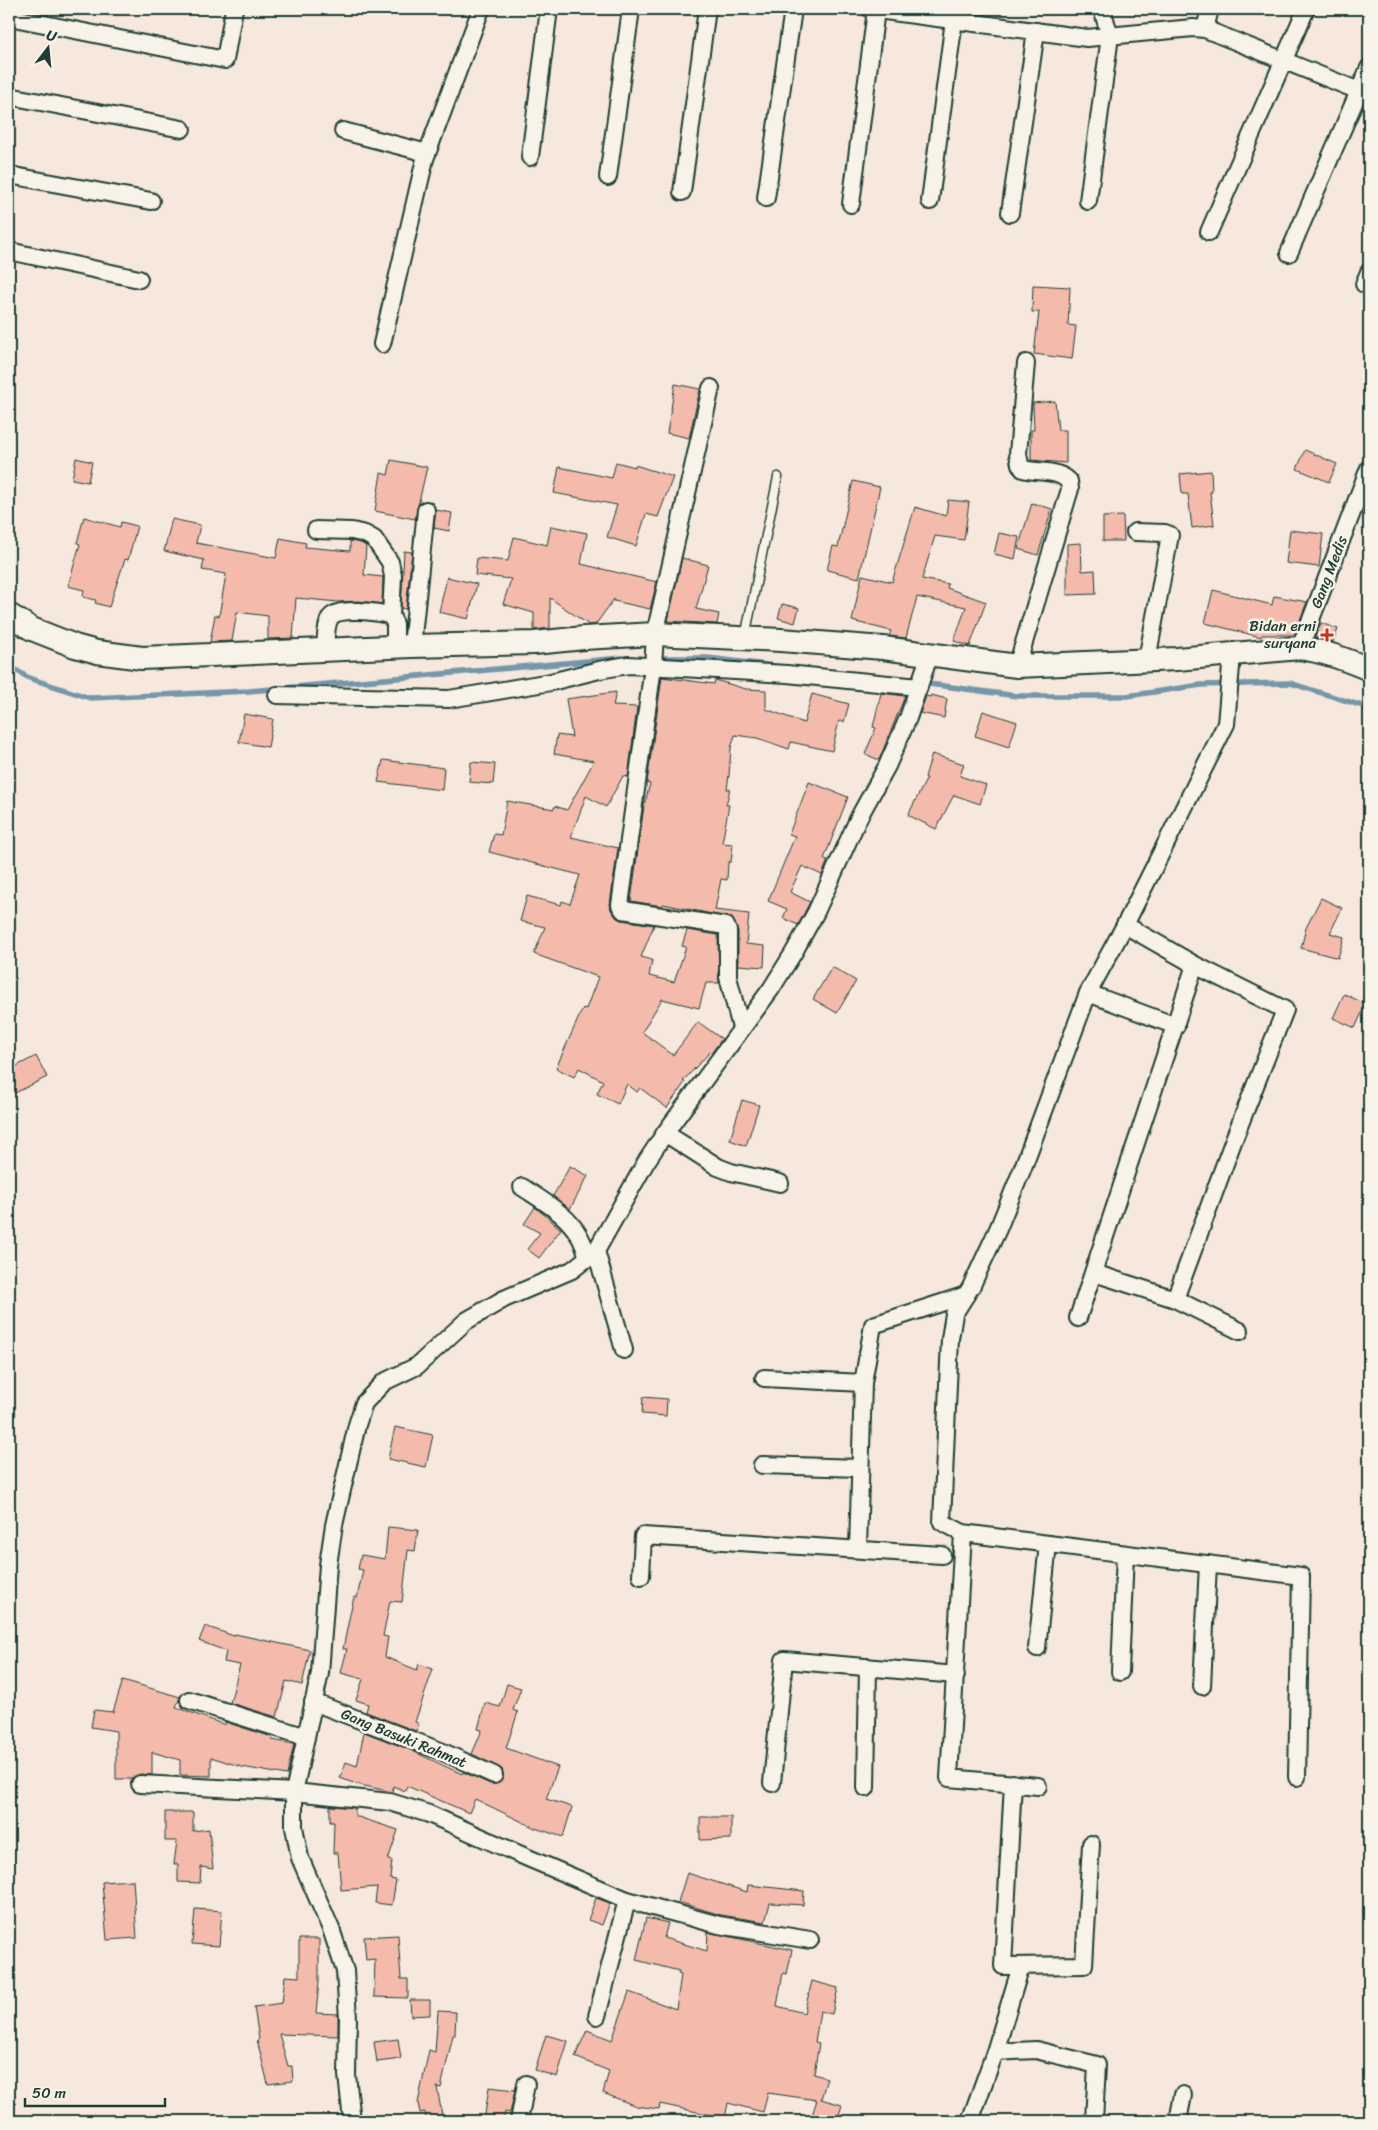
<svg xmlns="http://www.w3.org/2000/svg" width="1378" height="2130" font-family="Sriracha,sans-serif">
<rect width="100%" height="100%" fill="#f6e8dc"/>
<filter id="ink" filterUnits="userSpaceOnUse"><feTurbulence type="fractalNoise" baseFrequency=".02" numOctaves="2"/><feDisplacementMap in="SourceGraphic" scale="10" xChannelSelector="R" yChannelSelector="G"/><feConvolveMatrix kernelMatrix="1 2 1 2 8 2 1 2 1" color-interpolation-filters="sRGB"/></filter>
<g filter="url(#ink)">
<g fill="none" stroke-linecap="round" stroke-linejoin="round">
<g stroke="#7597aa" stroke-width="5.5">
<path d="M656,658H707L776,666"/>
<path d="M9,666L29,678L90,698L249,691L622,658"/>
<path d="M922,683L1017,696H1127L1201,685L1290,683L1369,708"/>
</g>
</g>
<g fill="#f4bbad" stroke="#1f3d34">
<path d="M1033,285L1070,287L1068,325L1076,326L1072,359L1034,354L1039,312H1032Z"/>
<path d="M675,384L700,389L689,438L667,433Z"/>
<path d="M1055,401L1058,430H1066V463L1031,460V430H1034L1033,403Z"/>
<path d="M1305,450L1337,464L1329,482L1297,469Z"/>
<path d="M76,458L92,462L88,482L72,479Z"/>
<path d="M391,460L427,467L415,519L375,511L381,473L388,475Z"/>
<path d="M616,462L635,467V465L673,477L658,517L646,514L636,546L607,537L617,505L554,493L559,467L612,478Z"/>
<path d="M1211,471L1212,492H1210L1214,525L1192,528L1188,494H1182L1180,474Z"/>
<path d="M853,481L880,487L859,578L827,570L833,546L838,547Z"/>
<path d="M948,500L969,502L964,540L935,536L922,579L948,584L947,588L986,602L970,646L954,641L966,607L917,597L906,638L889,636L891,631L852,621L862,575L892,582L915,507L946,516Z"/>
<path d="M1032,503L1052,509L1038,555L1018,549Z"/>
<path d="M436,510L452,513L449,531L434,528Z"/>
<path d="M1123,516L1124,541H1103V517Z"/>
<path d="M84,517L120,527L121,522L137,526L128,560L125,559L109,607L95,603L96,600L83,597L84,590L68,586L80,544L77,543Z"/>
<path d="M172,519L200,525L196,543L276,558L280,538L306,543L305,547L350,551V541L361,543L366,546L364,575L383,577L382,604L359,601L338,602L296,598L293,638L268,639V616L237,612L232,641L210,642L215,615L219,616L226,574L202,570L204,560L164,551Z"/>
<path d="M551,526L587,533L581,564L657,582L650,609L614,601V599L596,624L589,625L550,598V628L534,630V613L503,604L511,579L475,575L477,558L508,561L514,537L547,545Z"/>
<path d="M1290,530L1323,534L1319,567L1286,563Z"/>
<path d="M999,533L1019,537L1015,559L994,554Z"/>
<path d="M1081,543L1082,571L1095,570L1096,594L1067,595V544Z"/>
<path d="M404,551L412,552L406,609L401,608Z"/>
<path d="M682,558L708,565L696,609L719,614L717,624L668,621Z"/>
<path d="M447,577L477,584L468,619L439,612Z"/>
<path d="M1213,590L1272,605L1274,596L1307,602L1294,635H1262L1261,637L1205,623Z"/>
<path d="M782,604L799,608L795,623L778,618Z"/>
<path d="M1321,623L1338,629L1333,642L1315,637Z"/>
<path d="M662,677L714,684L715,680L746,689L766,690V709L804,723L812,694L849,704L844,722L839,721L832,751L791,742L789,749L757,738L735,735L731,748L729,775L727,789H730L726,805H729L722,843L733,844L731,862H728L727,880L721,879L715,910L749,914L746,944L765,946L764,967L738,965V931L732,918L663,904L662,906L631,901L644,806L650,784L647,783Z"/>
<path d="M616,692L613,706L637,707L628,777L623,776L606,807L586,796L571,837L618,848L610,904L611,910L617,918L621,920L654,925L641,957L652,960L649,976L674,982L686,947L682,946L687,930L718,935L719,983H706L699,1008L662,999L642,1032L673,1055L698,1022L722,1039L712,1052H710L683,1081L685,1082L667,1108L640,1088L637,1092L627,1084L618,1104L597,1094L603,1081L579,1068L574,1077L556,1068L583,1008L586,1009L598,977L534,954L545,927L520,921L527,896L561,905L562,901L570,904L580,875L489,852L494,834L501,835L507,801L554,809L555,806L567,810L594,761L554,754L557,735L572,737L566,699Z"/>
<path d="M881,693L905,696L879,760L865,754L876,728L873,727Z"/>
<path d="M931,695L947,699L944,718L920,713L926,696L930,697Z"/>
<path d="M983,711L1017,722L1009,747L975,736Z"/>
<path d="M244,714L273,719L268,747L239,742Z"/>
<path d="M932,754L964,764L960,776L986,785L980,804L954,795L936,829L908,815L927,778L925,777Z"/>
<path d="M383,760L444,768L442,790L378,782Z"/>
<path d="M471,762L495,764L493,784L469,782Z"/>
<path d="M809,782L848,797L824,859L828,860L822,875L802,866L790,892L810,902L798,925L783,918L787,909L768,901L795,836L789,834Z"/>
<path d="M1321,898L1342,908L1330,933L1344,937L1338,958L1301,948L1306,928Z"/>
<path d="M832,967L856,981L837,1013L813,999Z"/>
<path d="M1344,994L1366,1004L1355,1028L1333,1018Z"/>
<path d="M36,1056L47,1077L9,1096V1070Z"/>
<path d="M742,1100L759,1105L746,1146L730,1140Z"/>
<path d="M570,1166L588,1176L570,1209L553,1196Z"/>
<path d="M535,1207L561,1229L539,1258L527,1249L540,1233L524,1224Z"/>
<path d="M643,1397L667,1399L666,1416L642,1414Z"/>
<path d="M395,1427L433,1435L426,1467L388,1459Z"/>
<path d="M388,1527L418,1530L415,1551L408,1550L402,1602L390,1601L383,1636L388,1637L385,1657L417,1670L419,1664L433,1669L415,1722L419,1724L416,1731L366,1712L368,1704L356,1700L363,1679L341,1673L347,1649H343L350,1614L354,1597L357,1598L363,1570L358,1569L361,1555L385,1559Z"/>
<path d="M205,1626L234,1636L235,1634L310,1650L302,1685L286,1681L277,1717L230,1703L240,1665L224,1662L226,1651L199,1641Z"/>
<path d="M123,1680L180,1697L176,1707L225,1725V1722L272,1737V1740L294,1744L287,1775L242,1767L211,1757V1776L180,1775V1760L152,1752V1775L140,1774L132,1779H116V1731L91,1727L94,1710L113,1712Z"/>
<path d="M507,1684L521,1688L513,1710L518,1712L506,1748L558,1767L546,1799L572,1807L563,1837L535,1828L475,1799L469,1813L407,1786L405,1791L393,1786L392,1792L356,1784L340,1778L346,1762L357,1766L364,1732L408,1749L462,1774L463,1772L490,1784L499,1783L503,1779L502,1769L472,1754L482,1730L478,1729L485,1703L500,1707Z"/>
<path d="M330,1806L355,1808V1816L398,1830L388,1860L392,1861L390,1879L396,1880L392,1905L375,1903L377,1887L341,1890L338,1853H333L334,1822H330Z"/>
<path d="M165,1812H193V1831L209,1829L213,1869L201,1867L200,1883L178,1882V1864H174L177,1841H165Z"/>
<path d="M700,1817H731V1839L700,1840Z"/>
<path d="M687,1873L747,1892L748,1885L804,1891L803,1905L770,1903L765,1922L721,1915L678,1902Z"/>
<path d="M133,1880L137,1938L107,1940L102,1882Z"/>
<path d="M596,1898L610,1903L602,1925L588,1920Z"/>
<path d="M195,1909L222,1911L219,1946L192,1944Z"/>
<path d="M646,1918L668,1923L664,1938L707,1951L708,1932L792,1950L787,1974L783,1973L777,2006L804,2013L812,1981L838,1988L832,2014L820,2011L815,2042L819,2043L814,2074L827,2078L821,2099L842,2105L837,2121H810L817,2100L768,2093L763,2112L728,2103L725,2118L660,2104L659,2109L636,2106L603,2093L609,2071L575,2057L587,2030L612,2040L629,1992L676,2009L681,1975L678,1974L679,1971L636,1960Z"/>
<path d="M398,1935L401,1979H408V1998L374,1997L375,1959L366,1960L364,1937Z"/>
<path d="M299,1939H319V1982L316,2013L338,2014V2036L279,2034L288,2066H292L293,2081L268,2084L257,2040L259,2039L254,2007L282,2003L285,1976L299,1977Z"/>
<path d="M410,2000H430V2015L411,2016Z"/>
<path d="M438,2011L456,2012L455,2035H453L441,2088L437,2087L443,2121H426L425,2112L420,2113L418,2103L429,2050L435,2052Z"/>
<path d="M546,2035L568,2041L557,2077L535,2070Z"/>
<path d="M398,2039L401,2059L377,2062L374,2042Z"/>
<path d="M489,2087L515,2090L510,2113L505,2112L503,2121H484Z"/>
</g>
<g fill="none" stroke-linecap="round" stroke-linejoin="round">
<defs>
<path id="lane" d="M745,637L778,477"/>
<g id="street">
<path d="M870,9L1087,38L1193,28L1205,29L1369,95"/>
<path d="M9,17L225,60L234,9"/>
<path d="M1205,29L1210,9"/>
<path d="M9,96L182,129"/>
<path d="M343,131L427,153"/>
<path d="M530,157L549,9"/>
<path d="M9,175L151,201"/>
<path d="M608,177L631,9"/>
<path d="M682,192L707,9"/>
<path d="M766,198L793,9"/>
<path d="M930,201L954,20"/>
<path d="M1088,201L1110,36L1102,9"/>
<path d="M851,204L876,10"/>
<path d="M1010,213L1036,31"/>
<path d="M1209,232L1306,9"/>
<path d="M9,251L139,279"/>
<path d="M1289,253L1369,68"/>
<path d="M1364,284L1369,272"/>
<path d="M382,344L425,159L481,9"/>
<path d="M711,388L655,634L653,667L620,905L623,910L726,926L728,931V977L741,1028"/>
<path d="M316,530L352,531L365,534L374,539L390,562L393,576L391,616"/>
<path d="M1135,532L1165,533L1170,535L1147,660"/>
<path d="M412,646L426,510"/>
<path d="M1300,648L1369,468"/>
<path d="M325,650C326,640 325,627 330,618C337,606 379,612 391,616L395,624V647"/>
<path d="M1232,655L1226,724L1125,925L1088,993L1022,1170L998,1229L971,1287L954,1314L950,1339L942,1522L963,1533L1301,1576L1297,1777"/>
<path d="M1017,666L1070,489L1069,481C1057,469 1038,473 1023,469L1020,464L1018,454L1026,363"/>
<path d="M277,695L449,699L551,682L599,670L628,665L787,674L919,687"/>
<path d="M1125,925L1195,965L1285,1010L1234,1139L1175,1299"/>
<path d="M1088,993L1176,1026"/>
<path d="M665,1133L718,1167L731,1172L780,1183"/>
<path d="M522,1187C552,1207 580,1221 588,1259"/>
<path d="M596,1251L624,1350"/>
<path d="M1094,1273L1175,1299L1240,1331"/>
<path d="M1078,1318L1195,965"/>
<path d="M764,1378L863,1383"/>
<path d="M762,1465L860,1468"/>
<path d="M963,1533L949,1778L1038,1786"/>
<path d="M858,1548L863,1383L873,1325L966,1295"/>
<path d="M641,1576L643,1536L942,1555"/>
<path d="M1037,1648L1048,1544"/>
<path d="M1120,1672L1125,1554"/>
<path d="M1202,1686L1208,1564"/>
<path d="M189,1700L306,1737"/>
<path d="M313,1702L443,1752L494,1775"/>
<path d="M772,1783L784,1660L956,1675"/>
<path d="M1013,1783L1003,1966L1084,1965L1091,1844"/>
<path d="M140,1784L294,1792L390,1802L429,1814L528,1858L627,1900L719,1925L810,1940"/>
<path d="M866,1788L868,1667"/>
<path d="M1021,1966L995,2052L1036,2050L1097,2065L1094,2121"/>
<path d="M597,2016L627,1900"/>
<path d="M352,2121L347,2075L348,2019L345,1971L331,1929L300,1858L294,1827V1792L320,1673L328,1565L334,1525L357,1425L364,1403L384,1382L417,1366L466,1321L504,1299L572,1270L596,1251L646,1162L665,1133L771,989L794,952L816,912L859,817L887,766L908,718L930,654"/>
<path d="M519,2121L526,2084"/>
<path d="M970,2121L995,2052"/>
<path d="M1178,2121L1183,2095"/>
</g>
<path id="secondary" d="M9,615L32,629L75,646L97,652L142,658L412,646L534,643L584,638L655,634L781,640L883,648L1017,666L1177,659L1300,648C1324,651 1347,660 1369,669"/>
</defs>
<use href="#lane" stroke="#1f3d34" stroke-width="11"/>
<use href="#street" stroke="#1f3d34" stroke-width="20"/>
<use href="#secondary" stroke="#1f3d34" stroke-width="26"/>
<use href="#lane" stroke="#f7f3e8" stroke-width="8"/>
<use href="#street" stroke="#f7f3e8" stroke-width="16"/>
<use href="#secondary" stroke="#f7f3e8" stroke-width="22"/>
</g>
</g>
<path fill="#c8321e" stroke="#f7f3e8" stroke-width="2" d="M1324.5 627.5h5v5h5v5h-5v5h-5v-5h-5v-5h5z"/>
<g text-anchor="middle" stroke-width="5" stroke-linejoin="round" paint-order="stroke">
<g font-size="15" fill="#1f3d34" stroke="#f7f3e8">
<text transform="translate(1329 572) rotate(-69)" y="5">Gang Medis</text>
<text transform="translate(404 1738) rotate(22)" y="5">Gang Basuki Rahmat</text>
</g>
<g font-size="15" fill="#1f3d34" stroke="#f7f3e8" text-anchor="end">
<text x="1316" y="631">Bidan erni<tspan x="1316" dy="17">suryana</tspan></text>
</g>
</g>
<rect width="1378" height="2130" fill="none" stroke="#f7f3e8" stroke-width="30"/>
<rect x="15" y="15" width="1348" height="2100" fill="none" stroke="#1f3d34" stroke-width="2" filter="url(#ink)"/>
<g transform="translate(48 48) rotate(16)" stroke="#f7f3e8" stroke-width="4" paint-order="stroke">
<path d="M0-4L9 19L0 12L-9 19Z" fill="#1f3d34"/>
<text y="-8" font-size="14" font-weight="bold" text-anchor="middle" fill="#1f3d34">U</text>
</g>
<path d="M25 2098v8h140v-8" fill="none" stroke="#1f3d34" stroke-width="2.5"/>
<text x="32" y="2098" font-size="15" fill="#1f3d34" stroke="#f7f3e8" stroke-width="4" paint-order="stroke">50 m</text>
</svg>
